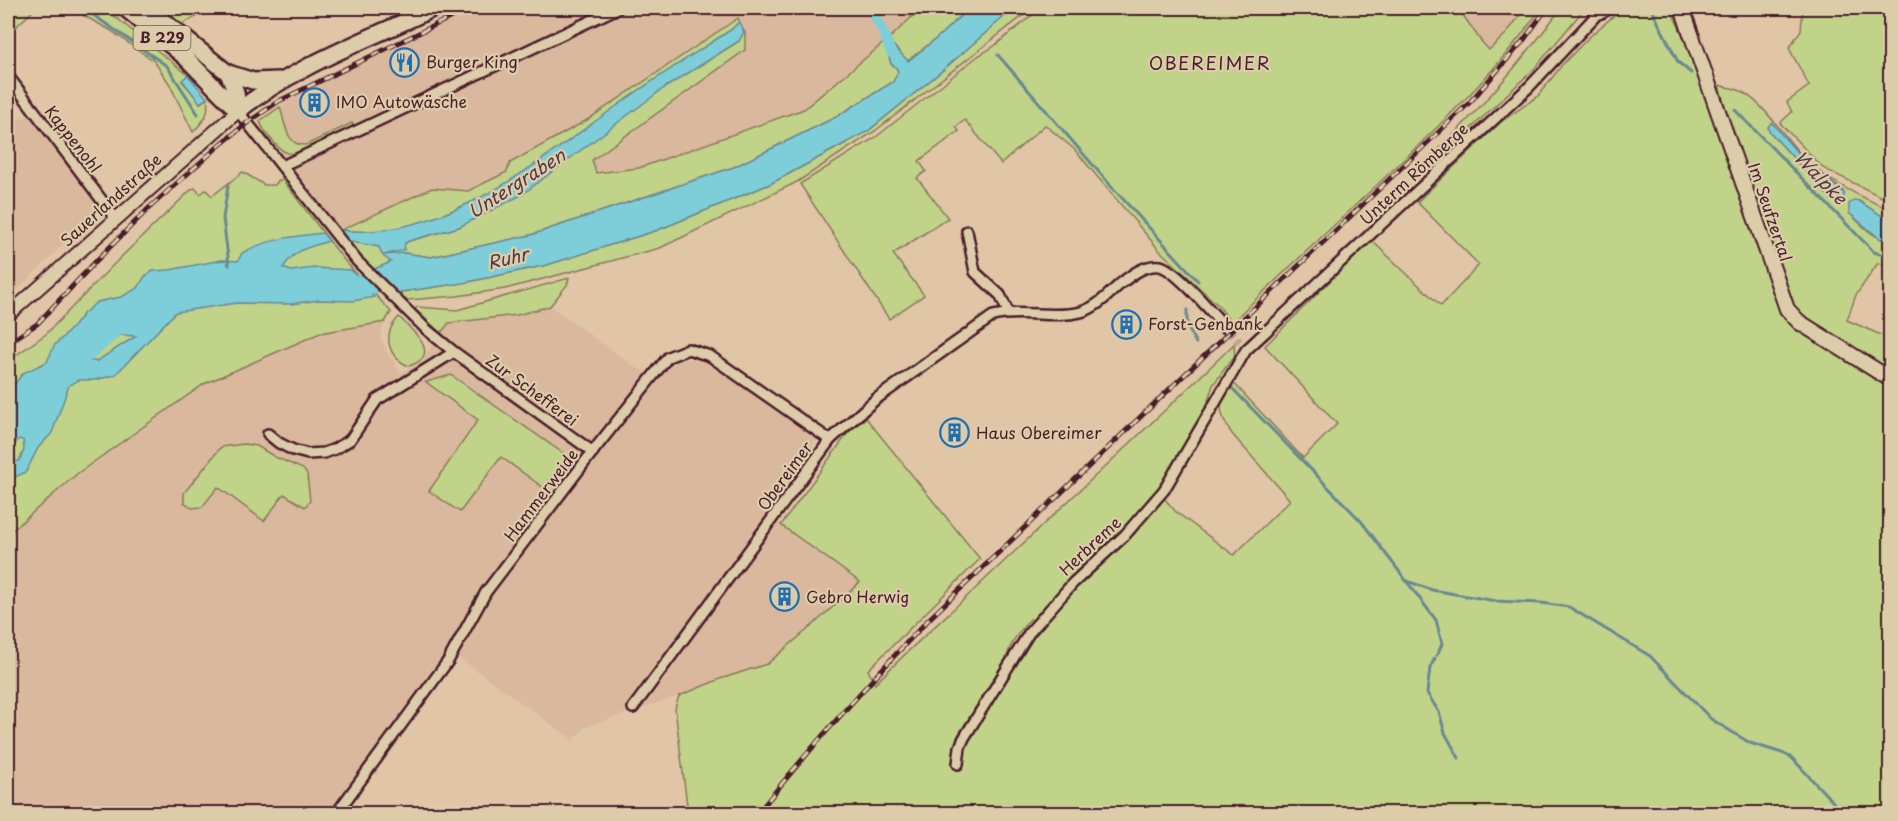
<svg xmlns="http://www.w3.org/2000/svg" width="1898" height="821" font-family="'Playpen Sans',sans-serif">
<rect width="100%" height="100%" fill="#e0c5a6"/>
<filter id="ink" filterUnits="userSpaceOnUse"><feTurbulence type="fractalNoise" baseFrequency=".0167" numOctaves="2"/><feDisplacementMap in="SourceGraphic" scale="12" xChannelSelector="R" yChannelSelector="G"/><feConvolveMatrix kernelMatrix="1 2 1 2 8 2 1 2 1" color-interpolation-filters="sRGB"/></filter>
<g filter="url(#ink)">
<g fill="#dab89d">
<path d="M477,8H872L868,10L887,32L874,8H921L892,36L804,109L639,168L596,173L591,160L745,50V33L737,18L587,120L510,163L507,172L468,191L432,188L341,230L261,129L258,121L275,108L333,77Z"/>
<path d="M1458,8H1525L1507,33L1489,50L1481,41Z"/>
<path d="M29,115L103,205L8,299V125Z"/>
<path d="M550,306L638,369L659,377L678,360L699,358L819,437L762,511L860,582L813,625L767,664L720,679L679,696L585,727L573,740L447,649L329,813H8V534L78,473L204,384L320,333L385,322L380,337L386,351L401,373L421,361L449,323L517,315Z"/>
</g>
<g fill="#c1d388" stroke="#86795a" stroke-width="1.5" fill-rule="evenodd">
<path d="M18,8H36L8,34V17Z"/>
<path d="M70,8H104L188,75L182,81L201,103L207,98C210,114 204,121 193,132L169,83L154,61L110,30Z"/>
<path d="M159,8H196L200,15L180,25Z"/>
<path d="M921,8H969L937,38L907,61L888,40L885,42L891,64L896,67L898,72L893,82L834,118L734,167L531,235L431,257L404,253L384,256L392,262L373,270L394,293L463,283L547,265L658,230L770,184L868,131L943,70L1014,8H1033L875,131L797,182L660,248L505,289L457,296L407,300L393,294L346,241L341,230L432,188L468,191L507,172L510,163L587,120L738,18L745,33V50L592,160L596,173L639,168L804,109L892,36ZM739,22V41L664,88L459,227L409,241L383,255L379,247L342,230C395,240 453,211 500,189L732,29Z"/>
<path d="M1041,8H1458L1481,41L1489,50L1507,33L1525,8H1541C1500,68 1449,116 1397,166C1342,218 1286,270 1231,323L1219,306L1160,251L1074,149L1045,125L1001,164L965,120L956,127L959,131L919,161L926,171L917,178L948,218L893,254L924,295L889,319L800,184L876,137L978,56L993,47Z"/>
<path d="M1561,8H1585L1535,68L1427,170L1423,165C1474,116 1520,65 1561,8Z"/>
<path d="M1623,8H1670L1685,40L1714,122L1728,116L1719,85C1724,87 1731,88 1736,89C1761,97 1788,143 1807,161C1828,182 1864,198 1890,210V222L1859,201L1849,213C1859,222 1876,243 1890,238V268L1878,263L1856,295L1847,320L1890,339V813H688L675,708L679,696L720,679L767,664L813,625L860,582L781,525L848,433L866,418L980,559L868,670L875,684C907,651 941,621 975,589C1061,507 1149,427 1234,344L1235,361L1231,360L1213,385L1208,400L1210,403C1190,440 1169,479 1140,512C1106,550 1065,581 1033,621L1030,619C1021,630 1009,643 1007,658L956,739L952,765L1010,669L1045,620L1064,599L1134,534L1163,497L1176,512L1234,555L1290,500L1232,434C1216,410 1219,405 1232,381L1303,458L1337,424L1265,346L1371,240L1441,306L1479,265L1417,202L1501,122L1538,96L1562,65L1589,37ZM1772,123L1807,164L1842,190L1844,193V197L1836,203L1828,196L1770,132L1768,127Z"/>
<path d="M1803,8H1890V201L1823,168L1780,123L1792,112L1787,102L1809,86L1789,48L1801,30Z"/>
<path d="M280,107C285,122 286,147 306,145L352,123L354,126C339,133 303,157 288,153C281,151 277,146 273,141C267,135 263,130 260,121Z"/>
<path d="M243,172L264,185H275L277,182L282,179L344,260L391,312L385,322L320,333L204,384L78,473L8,534V361L46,334L120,258L192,189L195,188L200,194L206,190L212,196Z"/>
<path d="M569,278L567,285L550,306L517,315L449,323L441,333L415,309L417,307L457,310Z"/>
<path d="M399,317C413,331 443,355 409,366C387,357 382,334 399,317Z"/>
<path d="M451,375L567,456L544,488L501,457L460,512L429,491L478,420L426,382Z"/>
<path d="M244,444L257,446L275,457L303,469L307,474L310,501L305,507L284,494L264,521L218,487L202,507L192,508L184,502V493L221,447Z"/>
</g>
<g fill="#7eced9" stroke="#698893" stroke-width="1.5" fill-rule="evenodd">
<path d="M872,8H874L887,32L881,36L867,10Z"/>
<path d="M969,8H1014L943,70L868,131L770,184L658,230L547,265L463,283L394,293L372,270L391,262L383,256L379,247L346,241L341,230C359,233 377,231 395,228C482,212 548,154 618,105C655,78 694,54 732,29L739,22L744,32L739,41L664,88L521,195L459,227L409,241L405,243L404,250L384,255L404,253L431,257L531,235L734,167L834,118L893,82L898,72L896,67L891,64L885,42L888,40L908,61L937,38Z"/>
<path d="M188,75L207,98L200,103L182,80Z"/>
<path d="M1772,123L1807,164L1844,193V197L1838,203L1828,196L1770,132L1768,128L1770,124Z"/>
<path d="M1854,200L1859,201L1890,221V239L1884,240L1879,238L1849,213V204Z"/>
<path d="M323,233L329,241C309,247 295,249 283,268L291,271L314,268L351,270L374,297L353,301L319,300L291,304L237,303L176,312L115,375L95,380H79L69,385L52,433L38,448L26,472L10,479L8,482V458L11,462L19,461L24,450L23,440L19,439L8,451V393L23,373L47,362L54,346L73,327L83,314L97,302L121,297L138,288L145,276L153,271L169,270L222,260L238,261L242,253C267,239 295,236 323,233ZM106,331L120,335L136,336L97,361L66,362L87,340Z"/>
</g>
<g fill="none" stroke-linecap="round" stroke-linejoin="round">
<g stroke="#698893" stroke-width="3">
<path d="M83,8L167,66L198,114"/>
<path d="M1651,8L1678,62L1691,73"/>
<path d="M998,55L1111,186L1198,281"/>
<path d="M1735,110L1874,252L1890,257"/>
<path d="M228,186L223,218L229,265"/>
<path d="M1187,310V326L1196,343"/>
<path d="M1231,387L1361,521L1436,620L1442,644L1437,655"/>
<path d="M1407,581L1432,590L1496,601L1541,603L1569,607L1650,656L1711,719L1750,743L1782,753L1792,758L1844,814"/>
<path d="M1435,658L1430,668L1427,693L1439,712L1445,733L1459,758"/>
</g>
<path stroke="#7eced9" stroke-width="10" d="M870,8L884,34L891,53"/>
<g stroke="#7eced9" stroke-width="20">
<path d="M337,288L400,280"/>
<path d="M56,378L120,323L132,319"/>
</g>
<path stroke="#c2a48d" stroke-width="9" stroke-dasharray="9 4.5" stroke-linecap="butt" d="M1227,329L1239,342"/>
<defs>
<g id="minor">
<path d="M8,76L116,219"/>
<path d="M238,111L357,261L426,329L454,352L593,452"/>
<path d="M282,166L618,8"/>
<path d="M967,231L975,272L1000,295L1008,312"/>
<path d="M268,434L279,443L293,450L308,454L324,453L335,449L350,440L377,400L454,352"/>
<path d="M633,708L830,440L876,399L993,316C1022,309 1052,319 1081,312C1096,308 1108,295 1119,285C1130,276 1144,264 1160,266C1176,269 1214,315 1227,329"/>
<path d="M958,764L960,747L964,738L1029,633L1073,583L1125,535L1164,490L1246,350L1529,87L1603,8"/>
<path d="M336,814L448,661L486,592L594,450L668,357L688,349L710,356L830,440"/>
</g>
<path id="tertiary" d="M8,315L238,111"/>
<g id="secondary">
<path d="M1682,8L1787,309L1799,322L1890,379"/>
<path d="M1601,11L1606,8"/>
</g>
<g id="primary">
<path d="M125,8L185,57L238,111"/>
<path d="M147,8L228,73L253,81L279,80"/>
<path d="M228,73L236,92L238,111"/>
<path d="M238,111C296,65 368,40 434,8"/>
</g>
</defs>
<use href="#minor" stroke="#4a1f2b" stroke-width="14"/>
<use href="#tertiary" stroke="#4a1f2b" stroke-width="16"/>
<use href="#secondary" stroke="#4a1f2b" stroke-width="18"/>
<use href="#primary" stroke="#4a1f2b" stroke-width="20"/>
<use href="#minor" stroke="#dca" stroke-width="9"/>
<use href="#tertiary" stroke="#dca" stroke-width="12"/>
<use href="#secondary" stroke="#dca" stroke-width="14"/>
<use href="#primary" stroke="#dca" stroke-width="15"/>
<defs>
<g id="rail">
<path d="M8,343L37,324L98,259L149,208L220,145L247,123L279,101L470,8"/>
<path d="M757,814C812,746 869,682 929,619L1470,102L1523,41L1547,8"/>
</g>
</defs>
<use href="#rail" stroke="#4a1f2b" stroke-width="5"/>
<use href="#rail" stroke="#dca" stroke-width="3" stroke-dasharray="9" stroke-linecap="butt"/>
</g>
</g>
<defs>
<symbol id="restaurant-ring" viewBox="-11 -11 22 22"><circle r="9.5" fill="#dca" stroke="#1f6fb2" stroke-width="1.5"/><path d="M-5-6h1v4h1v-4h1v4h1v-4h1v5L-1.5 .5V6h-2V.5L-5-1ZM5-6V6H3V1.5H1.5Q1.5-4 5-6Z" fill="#1f6fb2"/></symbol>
<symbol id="building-ring" viewBox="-11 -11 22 22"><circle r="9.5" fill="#dca" stroke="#1f6fb2" stroke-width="1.5"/><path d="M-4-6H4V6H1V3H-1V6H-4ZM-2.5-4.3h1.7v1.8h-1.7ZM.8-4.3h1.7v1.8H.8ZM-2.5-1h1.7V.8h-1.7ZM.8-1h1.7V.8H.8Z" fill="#1f6fb2"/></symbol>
</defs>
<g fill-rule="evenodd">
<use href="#restaurant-ring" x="388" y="46" width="33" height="33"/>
<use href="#building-ring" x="298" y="86" width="33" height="33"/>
<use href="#building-ring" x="1110" y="308" width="33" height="33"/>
<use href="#building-ring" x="938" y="416" width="33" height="33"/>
<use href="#building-ring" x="768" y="580" width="33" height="33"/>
</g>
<g text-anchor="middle" stroke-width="4.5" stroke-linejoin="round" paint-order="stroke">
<rect fill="#dca" stroke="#765351" stroke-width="1.5" x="133.5" y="26" width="57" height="24" rx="4.5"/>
<g font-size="15" font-weight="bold" fill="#4a1f2b">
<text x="162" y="43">B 229</text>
</g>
<g font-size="16" fill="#4a1f2b" stroke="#dca" text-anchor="start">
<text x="426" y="68">Burger King</text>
<text x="336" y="108">IMO Autowäsche</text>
<text x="1148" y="330">Forst-Genbank</text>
<text x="976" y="439">Haus Obereimer</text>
<text x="806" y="603">Gebro Herwig</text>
</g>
<g font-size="16" fill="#4a1f2b" stroke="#dca">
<text transform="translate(73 139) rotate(52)" y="6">Kappenohl</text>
<text transform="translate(1414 174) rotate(-43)" y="6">Unterm Römberge</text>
<text transform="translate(111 200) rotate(-42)" y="6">Sauerlandstraße</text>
<text transform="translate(1770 212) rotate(71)" y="6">Im Seufzertal</text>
<text transform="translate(532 390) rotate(36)" y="6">Zur Schefferei</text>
<text transform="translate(785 476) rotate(-54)" y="6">Obereimer</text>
<text transform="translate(541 495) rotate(-53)" y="6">Hammerweide</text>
<text transform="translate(1090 546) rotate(-43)" y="6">Herbreme</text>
</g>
<g font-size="18" letter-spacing="1.5" fill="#4a1f2b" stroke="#dca">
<text x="1210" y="70">OBEREIMER</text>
</g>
<g font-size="18" font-style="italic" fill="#523945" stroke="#dca">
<text transform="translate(1820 178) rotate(46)" y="6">Walpke</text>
<text transform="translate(517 184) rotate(-33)" y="6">Untergraben</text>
<text transform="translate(508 259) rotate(-13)" y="6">Ruhr</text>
</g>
</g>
<rect width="1898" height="821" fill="none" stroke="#dca" stroke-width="30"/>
<rect x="15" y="15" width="1868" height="791" fill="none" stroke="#4a1f2b" stroke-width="2" filter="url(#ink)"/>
</svg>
